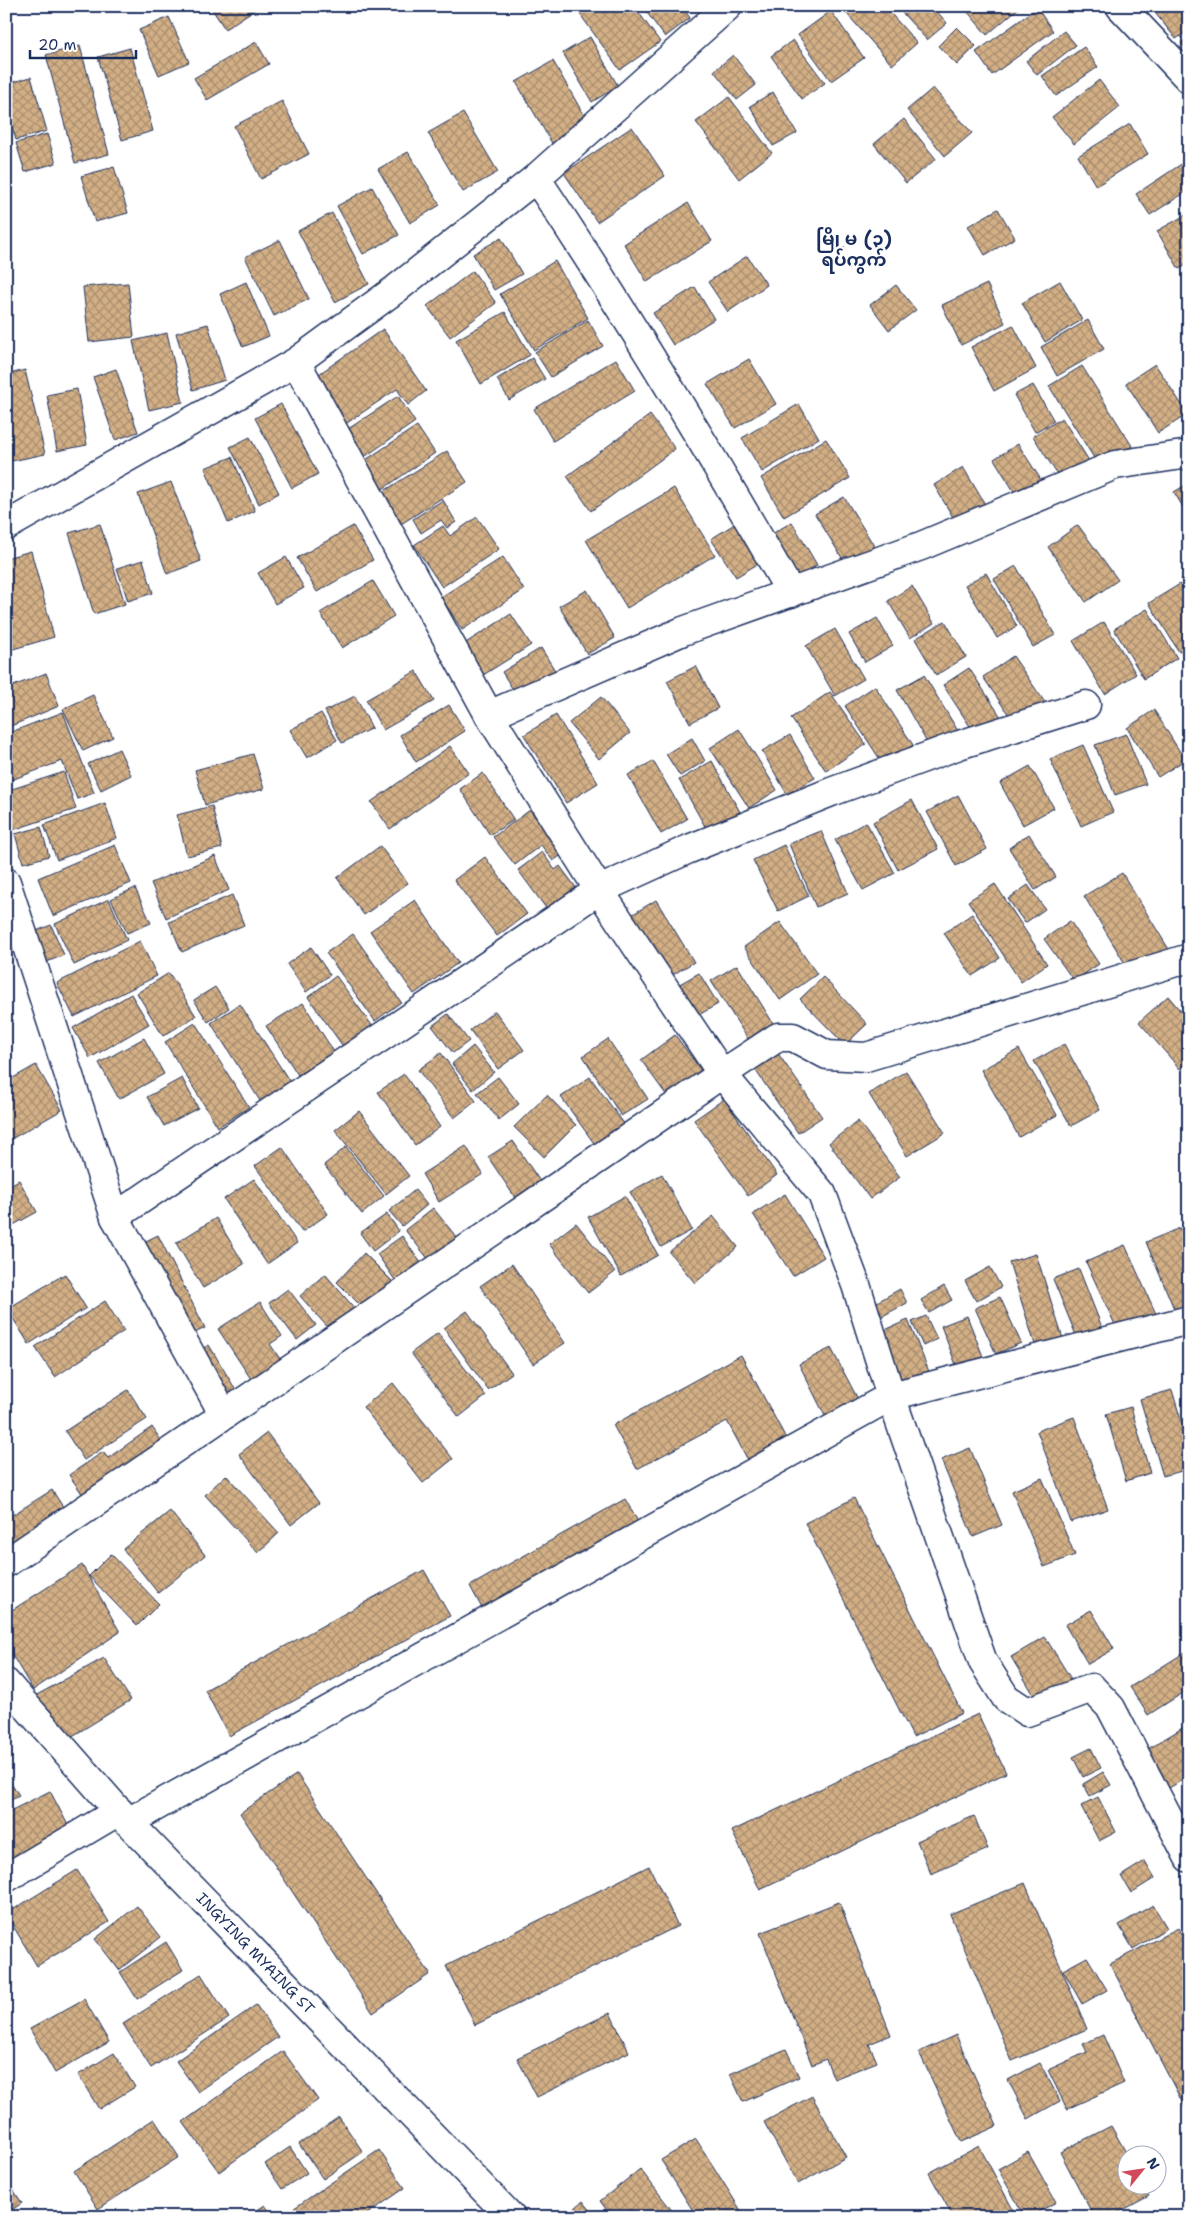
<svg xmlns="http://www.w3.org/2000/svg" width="1195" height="2223" font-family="'Shantell Sans','Noto Sans Myanmar',sans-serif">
<defs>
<pattern id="building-cross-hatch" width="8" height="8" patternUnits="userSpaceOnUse" patternTransform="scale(1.25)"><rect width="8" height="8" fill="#d3af85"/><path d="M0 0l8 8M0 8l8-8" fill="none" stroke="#aa8f70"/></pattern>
</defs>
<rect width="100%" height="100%" fill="#fff"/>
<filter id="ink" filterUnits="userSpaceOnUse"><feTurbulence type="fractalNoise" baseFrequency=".02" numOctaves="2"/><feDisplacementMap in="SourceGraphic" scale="10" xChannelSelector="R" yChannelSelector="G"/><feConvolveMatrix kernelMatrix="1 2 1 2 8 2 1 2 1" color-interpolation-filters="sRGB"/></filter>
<g filter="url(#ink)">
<g fill="url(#building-cross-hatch)" stroke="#1b2f5e">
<path d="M210,6H260L225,29Z"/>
<path d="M582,6H634L660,42L620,70L577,10Z"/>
<path d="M642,6H682L690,18L665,37Z"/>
<path d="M840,6H884L917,43L892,65Z"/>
<path d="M896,6H932L947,23L927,40Z"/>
<path d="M973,6H1021L987,35L967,11Z"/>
<path d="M1156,6H1189V30L1176,39L1152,9Z"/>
<path d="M1037,8L1053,31L992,75L976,52Z"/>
<path d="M831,11L864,58L831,81L798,35Z"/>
<path d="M169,17L189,62L159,75L139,30Z"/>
<path d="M957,27L976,46L957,65L938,46Z"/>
<path d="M1064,31L1076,45L1037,75L1026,61Z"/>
<path d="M590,37L618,86L592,102L563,53Z"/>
<path d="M1189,37V52L1181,43Z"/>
<path d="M793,40L825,83L802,99L771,56Z"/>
<path d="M256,42L269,64L207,100L194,78Z"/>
<path d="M80,46L109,154L75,163L46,55Z"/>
<path d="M1084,47L1098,67L1056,96L1042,76Z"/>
<path d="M130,48L153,131L122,140L98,57Z"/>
<path d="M733,55L756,85L737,100L714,71Z"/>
<path d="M553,61L589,124L553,145L516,82Z"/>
<path d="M31,77L47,131L16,140L6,106V84Z"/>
<path d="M1099,80L1120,107L1074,144L1052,117Z"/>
<path d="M933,88L972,133L945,156L907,110Z"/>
<path d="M773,92L797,133L773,146L750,106Z"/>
<path d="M729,97L772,153L739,179L696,122Z"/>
<path d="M282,101L309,154L261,179L234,126Z"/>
<path d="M463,113L498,172L463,192L428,133Z"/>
<path d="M904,119L936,159L906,183L874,144Z"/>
<path d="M1130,124L1148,154L1096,186L1078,156Z"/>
<path d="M632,127L665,176L597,222L564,173Z"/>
<path d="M47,134L56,163L25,172L16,143Z"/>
<path d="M408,152L440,205L410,223L378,169Z"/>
<path d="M1189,159V190L1150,215L1136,194Z"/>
<path d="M114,167L128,213L95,222L81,176Z"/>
<path d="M372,187L399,235L363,254L337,206Z"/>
<path d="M688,203L712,241L647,282L624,244Z"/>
<path d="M998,209L1015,238L985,255L968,226Z"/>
<path d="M332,213L369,284L335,302L298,231Z"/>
<path d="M1189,213V264L1179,269L1157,231Z"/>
<path d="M501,238L522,274L494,290L473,254Z"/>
<path d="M280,240L309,299L274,316L245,257Z"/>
<path d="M747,256L767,285L728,312L708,282Z"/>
<path d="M555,261L588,318L534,350L500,294Z"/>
<path d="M473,271L496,303L450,337L427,306Z"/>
<path d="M1060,281L1082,320L1045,342L1022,303Z"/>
<path d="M246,282L269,336L243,347L220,294Z"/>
<path d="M128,283L134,337L89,342L83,287Z"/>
<path d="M987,284L1005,323L961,345L942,305Z"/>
<path d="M896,285L916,310L889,330L870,305Z"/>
<path d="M695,287L714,319L673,345L653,313Z"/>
<path d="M505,312L530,355L481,384L456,340Z"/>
<path d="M588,320L603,346L551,377L535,352Z"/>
<path d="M1088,320L1104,349L1057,376L1041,347Z"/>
<path d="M208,324L225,380L193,390L176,333Z"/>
<path d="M1013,325L1036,368L994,391L971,347Z"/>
<path d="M383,329L426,391L408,405L397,389L341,427L309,381Z"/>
<path d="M167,333L183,402L149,410L133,341Z"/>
<path d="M532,358L545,379L509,400L497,379Z"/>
<path d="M616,359L635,391L553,441L534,409Z"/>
<path d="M749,359L776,404L735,428L707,384Z"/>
<path d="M1155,364L1188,414L1158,433L1126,383Z"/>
<path d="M1082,366L1132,446L1099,466L1049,386Z"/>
<path d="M116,369L138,432L115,440L93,377Z"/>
<path d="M25,370L45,454L12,461L6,438V375Z"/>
<path d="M1033,385L1054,421L1035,432L1014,395Z"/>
<path d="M77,389L87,445L57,451L47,395Z"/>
<path d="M398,396L415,422L360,460L342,433Z"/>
<path d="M281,404L318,474L292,488L255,418Z"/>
<path d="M799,404L819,438L762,472L742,438Z"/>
<path d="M650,415L675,449L591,511L567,476Z"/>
<path d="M1062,418L1093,467L1064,485L1033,436Z"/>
<path d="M417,426L435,453L377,493L358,465Z"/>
<path d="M250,437L279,493L259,504L230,447Z"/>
<path d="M826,439L850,478L784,517L761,478Z"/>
<path d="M1018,444L1045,486L1020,501L994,459Z"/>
<path d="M447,451L467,482L401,524L381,493Z"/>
<path d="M232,457L255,511L228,523L205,468Z"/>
<path d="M963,467L986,506L957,524L934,485Z"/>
<path d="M171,482L201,561L167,574L138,494Z"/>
<path d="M1189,483V517L1174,492Z"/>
<path d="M674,488L715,555L627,608L586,540Z"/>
<path d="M844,497L876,549L847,566L815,514Z"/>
<path d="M443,500L456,522L447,528L441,520L421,533L413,519Z"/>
<path d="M477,517L499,549L442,587L414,545L443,526L450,536Z"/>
<path d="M792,522L817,565L796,578L770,535Z"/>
<path d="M736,523L761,562L736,577L711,539Z"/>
<path d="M100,524L125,604L94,614L69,533Z"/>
<path d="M1078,525L1118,580L1086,602L1048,547Z"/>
<path d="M353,526L373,560L317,592L297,558Z"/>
<path d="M31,551L54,637L10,650L6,636V558Z"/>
<path d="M286,557L304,588L275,604L258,573Z"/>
<path d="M503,557L524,590L462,630L441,597Z"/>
<path d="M143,560L153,593L128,601L117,568Z"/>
<path d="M1016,566L1055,635L1033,647L994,579Z"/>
<path d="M986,573L1017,626L997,638L965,585Z"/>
<path d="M1189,573V589L1181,579Z"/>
<path d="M373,581L394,616L342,648L320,613Z"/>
<path d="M1180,584L1189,599V646L1179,652L1149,603Z"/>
<path d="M912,586L934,623L910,638L888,601Z"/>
<path d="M587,590L615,638L587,654L559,606Z"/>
<path d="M1147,609L1177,658L1144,679L1114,629Z"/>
<path d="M511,614L531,645L480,677L461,646Z"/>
<path d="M877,618L893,646L865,662L849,634Z"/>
<path d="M945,621L966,657L936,675L915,639Z"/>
<path d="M1104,622L1136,674L1105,694L1073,641Z"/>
<path d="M835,629L864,679L835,696L806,646Z"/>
<path d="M541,648L559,677L520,701L502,672Z"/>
<path d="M1013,656L1046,704L1015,724L983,677Z"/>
<path d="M696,666L718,708L690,723L667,681Z"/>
<path d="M969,668L1003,720L977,737L943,685Z"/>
<path d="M416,671L434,701L383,730L366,700Z"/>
<path d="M46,673L59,706L6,728V689Z"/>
<path d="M924,675L958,731L930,748L897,690Z"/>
<path d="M875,686L913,745L883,764L845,706Z"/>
<path d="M830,692L866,744L826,771L791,718Z"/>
<path d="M93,695L113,737L83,751L63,709Z"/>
<path d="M355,696L372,728L342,743L325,711Z"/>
<path d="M601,697L630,733L599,759L569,723Z"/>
<path d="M449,705L465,731L416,762L400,735Z"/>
<path d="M1154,710L1185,760L1158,777L1127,728Z"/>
<path d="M63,712L94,793L77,799L62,761L6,782V734Z"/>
<path d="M321,713L337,740L307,758L290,730Z"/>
<path d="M556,715L598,783L566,803L524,735Z"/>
<path d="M739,729L777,790L749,808L710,748Z"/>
<path d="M1126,734L1146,784L1115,795L1095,745Z"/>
<path d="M790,735L815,778L787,794L762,751Z"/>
<path d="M692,738L705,761L680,776L666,754Z"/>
<path d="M1083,745L1113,812L1081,826L1050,759Z"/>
<path d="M450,746L469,773L390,829L371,802Z"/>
<path d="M119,749L131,775L101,790L88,764Z"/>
<path d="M253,754L264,789L205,805L195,770Z"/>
<path d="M653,761L687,819L661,834L628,775Z"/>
<path d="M712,761L740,812L707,830L679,780Z"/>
<path d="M1030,766L1054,808L1023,825L1000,783Z"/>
<path d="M64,772L76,809L10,831L6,820V791Z"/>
<path d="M483,773L514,820L490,835L460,789Z"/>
<path d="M958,795L987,849L956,866L927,812Z"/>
<path d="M912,800L938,849L898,870L873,822Z"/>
<path d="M105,803L117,838L57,860L44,825Z"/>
<path d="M212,806L222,848L187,856L177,815Z"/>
<path d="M530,810L563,854L553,861L541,845L515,865L493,837Z"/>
<path d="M866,822L895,873L863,890L835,840Z"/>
<path d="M41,827L49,856L23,863L15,834Z"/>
<path d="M821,831L848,893L816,907L789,844Z"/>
<path d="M1029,834L1056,877L1035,890L1009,848Z"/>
<path d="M115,845L131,883L53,916L38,878Z"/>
<path d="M784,845L809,896L778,911L753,860Z"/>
<path d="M380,846L408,883L364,915L337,878Z"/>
<path d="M542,852L555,870L560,866L583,897L554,919L518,870Z"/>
<path d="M215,856L229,890L166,918L151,883Z"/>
<path d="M485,857L527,914L497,936L454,880Z"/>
<path d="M1189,865V879L1183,868Z"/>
<path d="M1122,873L1170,951L1132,975L1084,896Z"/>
<path d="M995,884L1047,964L1021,982L968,901Z"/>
<path d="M1028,885L1045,909L1025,923L1008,899Z"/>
<path d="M135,888L151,923L127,933L111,899Z"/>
<path d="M232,895L244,925L182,952L169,922Z"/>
<path d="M109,899L127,940L74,965L55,924Z"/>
<path d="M415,900L458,963L414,994L370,931Z"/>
<path d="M656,900L694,962L662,981L625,919Z"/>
<path d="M972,914L1000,958L972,976L944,933Z"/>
<path d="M1070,921L1099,964L1074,981L1044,939Z"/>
<path d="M780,922L817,974L780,1000L744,947Z"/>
<path d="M51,925L64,955L42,964L29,934Z"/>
<path d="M353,934L401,1002L375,1021L326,953Z"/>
<path d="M140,941L157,976L74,1017L57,983Z"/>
<path d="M311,947L330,975L306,992L287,964Z"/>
<path d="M737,965L773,1023L748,1039L711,981Z"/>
<path d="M169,973L196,1016L163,1036L137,993Z"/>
<path d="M699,973L718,1004L688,1021L669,990Z"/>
<path d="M336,976L376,1031L347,1052L308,997Z"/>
<path d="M823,977L867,1024L845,1045L800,999Z"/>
<path d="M215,987L229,1008L208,1022L194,1000Z"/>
<path d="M131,994L149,1024L90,1058L73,1028Z"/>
<path d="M1168,996L1189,1021V1061L1180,1069L1139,1022Z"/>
<path d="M303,1003L334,1052L298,1075L266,1026Z"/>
<path d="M240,1004L297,1093L267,1112L211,1023Z"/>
<path d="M495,1011L524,1050L498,1069L470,1030Z"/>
<path d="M448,1014L469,1041L453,1053L432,1026Z"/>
<path d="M195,1023L249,1107L218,1127L165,1042Z"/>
<path d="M675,1035L704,1074L670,1100L641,1060Z"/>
<path d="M144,1038L164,1074L119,1099L99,1063Z"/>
<path d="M608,1039L648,1099L621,1116L583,1056Z"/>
<path d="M1064,1044L1100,1110L1071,1126L1034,1061Z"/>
<path d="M473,1046L494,1072L473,1090L452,1064Z"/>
<path d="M1019,1049L1057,1115L1019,1137L981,1070Z"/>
<path d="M777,1052L822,1117L798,1133L754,1068Z"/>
<path d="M441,1053L476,1101L454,1118L418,1070Z"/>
<path d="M36,1065L62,1110L6,1142V1082Z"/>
<path d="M906,1071L945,1133L907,1156L869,1094Z"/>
<path d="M404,1074L440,1127L415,1145L378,1092Z"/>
<path d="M498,1077L519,1104L499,1120L477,1093Z"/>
<path d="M590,1077L625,1125L596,1146L561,1097Z"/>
<path d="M182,1078L198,1108L164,1126L147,1097Z"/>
<path d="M547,1095L576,1125L544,1157L514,1127Z"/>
<path d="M724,1099L777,1175L748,1196L694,1120Z"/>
<path d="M359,1111L409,1176L386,1194L335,1130Z"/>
<path d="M858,1121L900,1177L870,1199L829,1143Z"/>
<path d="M513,1141L547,1192L522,1208L488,1157Z"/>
<path d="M466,1146L483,1174L439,1202L422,1174Z"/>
<path d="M282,1147L328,1214L302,1232L255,1166Z"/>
<path d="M346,1147L384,1196L362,1214L324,1165Z"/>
<path d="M662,1174L692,1230L661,1247L630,1192Z"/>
<path d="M254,1179L297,1243L267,1264L224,1199Z"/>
<path d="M19,1180L37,1212L6,1229V1187Z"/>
<path d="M415,1190L427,1205L402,1226L389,1211Z"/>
<path d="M785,1194L824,1257L793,1276L753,1214Z"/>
<path d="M625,1196L658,1255L621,1276L588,1217Z"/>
<path d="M433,1208L462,1244L434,1266L405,1230Z"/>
<path d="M387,1214L399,1231L373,1251L360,1233Z"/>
<path d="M713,1216L738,1247L695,1283L669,1252Z"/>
<path d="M216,1218L244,1264L203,1288L176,1243Z"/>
<path d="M576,1223L615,1272L588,1293L549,1244Z"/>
<path d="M1180,1228L1189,1249V1305L1175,1311L1146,1242Z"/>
<path d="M158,1235L205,1328L191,1335L144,1242Z"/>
<path d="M402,1236L423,1266L397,1283L377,1254Z"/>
<path d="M1125,1245L1156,1314L1118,1331L1086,1262Z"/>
<path d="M364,1253L393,1282L365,1310L337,1282Z"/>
<path d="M1036,1254L1065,1345L1038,1354L1009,1262Z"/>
<path d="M512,1264L565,1343L533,1364L480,1286Z"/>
<path d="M990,1267L1001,1287L976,1301L965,1281Z"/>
<path d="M1079,1269L1103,1330L1078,1340L1053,1279Z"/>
<path d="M65,1274L86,1308L29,1344L7,1309Z"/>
<path d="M325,1274L356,1310L331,1331L300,1296Z"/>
<path d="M944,1286L952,1300L929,1313L921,1300Z"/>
<path d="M288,1289L316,1325L297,1340L269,1303Z"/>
<path d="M900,1289L907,1303L877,1319L870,1306Z"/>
<path d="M1000,1297L1021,1343L996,1354L975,1308Z"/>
<path d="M105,1301L124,1331L55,1377L35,1347Z"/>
<path d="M260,1302L282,1336L270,1344L286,1368L257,1388L218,1329Z"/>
<path d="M467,1311L512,1373L488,1390L444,1328Z"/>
<path d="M926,1316L937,1339L923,1346L912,1322Z"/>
<path d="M967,1316L986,1364L960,1375L941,1326Z"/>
<path d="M908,1320L932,1379L902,1392L878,1333Z"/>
<path d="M438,1333L486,1396L459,1417L411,1353Z"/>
<path d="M209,1345L237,1392L222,1395L196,1352Z"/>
<path d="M831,1348L860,1403L827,1420L799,1364Z"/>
<path d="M741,1355L788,1442L749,1462L727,1421L637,1469L613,1425Z"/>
<path d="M393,1383L453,1459L423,1483L363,1407Z"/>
<path d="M128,1390L147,1419L84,1460L65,1431Z"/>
<path d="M1172,1390L1189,1447V1469L1163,1476L1140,1399Z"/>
<path d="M1131,1407L1150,1473L1126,1481L1106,1414Z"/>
<path d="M1074,1417L1108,1509L1071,1522L1037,1431Z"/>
<path d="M152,1427L175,1461L97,1515L69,1475L103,1452L108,1458Z"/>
<path d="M267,1433L319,1503L291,1525L239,1454Z"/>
<path d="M970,1448L1002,1525L973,1537L941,1460Z"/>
<path d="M226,1475L279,1533L258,1553L205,1495Z"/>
<path d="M1042,1478L1075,1555L1044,1567L1012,1491Z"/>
<path d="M52,1490L78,1530L24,1565L6,1538V1519Z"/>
<path d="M854,1498L962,1713L913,1737L805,1523Z"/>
<path d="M625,1499L640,1525L484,1612L470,1586Z"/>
<path d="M170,1511L205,1555L158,1593L123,1549Z"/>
<path d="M111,1554L159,1604L137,1626L89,1576Z"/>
<path d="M82,1565L120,1632L33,1690L6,1645V1614Z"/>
<path d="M424,1570L450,1616L229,1736L205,1690Z"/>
<path d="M1091,1610L1114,1649L1088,1664L1065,1625Z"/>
<path d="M1045,1637L1071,1679L1037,1700L1011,1657Z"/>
<path d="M1187,1651L1189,1689L1148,1715L1130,1687Z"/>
<path d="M104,1658L131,1700L66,1740L35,1696Z"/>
<path d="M978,1714L1006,1773L760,1890L732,1831Z"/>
<path d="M1189,1724V1776L1169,1788L1146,1750Z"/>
<path d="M1091,1748L1101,1768L1083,1777L1073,1757Z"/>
<path d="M1103,1772L1111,1785L1090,1796L1083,1784Z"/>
<path d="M297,1774L430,1974L373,2013L240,1813Z"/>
<path d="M6,1776L19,1795L6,1802Z"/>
<path d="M1189,1789V1803L1183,1792Z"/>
<path d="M50,1791L70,1829L6,1861V1813Z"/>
<path d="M1098,1797L1116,1832L1099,1841L1081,1806Z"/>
<path d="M974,1816L988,1849L931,1874L917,1841Z"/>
<path d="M1145,1861L1155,1878L1131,1893L1121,1876Z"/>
<path d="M649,1866L678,1926L475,2025L446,1966Z"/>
<path d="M77,1870L109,1922L37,1966L6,1914Z"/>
<path d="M1025,1883L1087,2029L1012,2061L950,1914Z"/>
<path d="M839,1902L891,2035L869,2044L877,2062L834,2079L826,2059L812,2065L760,1933Z"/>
<path d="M1153,1905L1167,1928L1133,1949L1119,1925Z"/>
<path d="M137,1906L161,1937L119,1970L95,1939Z"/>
<path d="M1178,1928L1189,1949V2115L1110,1964Z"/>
<path d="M166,1942L183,1970L137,1999L120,1972Z"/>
<path d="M1087,1957L1107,1990L1082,2004L1063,1970Z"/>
<path d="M201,1974L229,2018L151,2068L123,2024Z"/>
<path d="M84,1999L109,2042L55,2073L30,2029Z"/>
<path d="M256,2005L278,2037L198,2092L176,2061Z"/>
<path d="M610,2013L629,2052L537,2097L517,2058Z"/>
<path d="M956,2035L997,2126L961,2142L919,2052Z"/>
<path d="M1103,2035L1124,2083L1067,2109L1048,2070L1087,2052L1083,2044Z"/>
<path d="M786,2049L799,2077L743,2102L730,2074Z"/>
<path d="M283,2051L318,2100L219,2172L183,2122Z"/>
<path d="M114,2053L135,2087L99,2109L78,2075Z"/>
<path d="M1040,2063L1060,2101L1028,2119L1008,2080Z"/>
<path d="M812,2096L846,2157L798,2184L764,2122Z"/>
<path d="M339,2117L363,2152L323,2179L299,2144Z"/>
<path d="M154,2119L179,2157L98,2209L74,2171Z"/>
<path d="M1111,2126L1128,2156V2186H1143L1149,2196L1110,2217H1094L1060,2152Z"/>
<path d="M696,2139L745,2217H697L661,2160Z"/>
<path d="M979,2146L1017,2217H953L929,2173Z"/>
<path d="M290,2147L307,2173L282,2189L265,2164Z"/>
<path d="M379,2150L405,2188L363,2217H290L287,2213Z"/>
<path d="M1028,2152L1056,2202L1030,2217H1025L998,2169Z"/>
<path d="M640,2169L677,2217H612L600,2201Z"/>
<path d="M6,2179L22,2203L6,2214Z"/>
<path d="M583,2201L596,2217H565Z"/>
<path d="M265,2205L273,2217H247Z"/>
</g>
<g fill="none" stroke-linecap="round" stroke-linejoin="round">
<defs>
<g id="minor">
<path d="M1120,6L1189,79"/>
<path d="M536,178C626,313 710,452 791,593"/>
<path d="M6,526L296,362L396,289L536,178L728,6"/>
<path d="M489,715L683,631L921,546L1115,465L1189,454"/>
<path d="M6,882L115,1217L224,1415L722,1074L599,890L489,715L296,362"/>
<path d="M1189,958L866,1057L827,1055L793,1037H778L722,1074L822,1194L856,1285L891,1396L983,1662L1006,1698L1027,1712L1092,1688L1111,1708L1189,1858"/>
<path d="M115,1217L599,890L689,849L831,792L959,745L1086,705"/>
<path d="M6,1563L224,1415"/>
<path id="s1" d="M6,1683L128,1822L511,2217"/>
<path d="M128,1822L891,1396L1189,1320"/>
<path d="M6,1878L119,1811"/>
</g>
</defs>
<use href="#minor" stroke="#1b2f5e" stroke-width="31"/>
<use href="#minor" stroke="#fff" stroke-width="28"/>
</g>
</g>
<g text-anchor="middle" stroke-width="5" stroke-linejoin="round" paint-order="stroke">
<g font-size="15" fill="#1b2f5e" stroke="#fff">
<text dy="5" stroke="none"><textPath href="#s1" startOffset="368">INGYING MYAING ST</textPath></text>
</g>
<g font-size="18" font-weight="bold" fill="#1b2f5e" stroke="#fff">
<text x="854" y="245">မြို့မ (၃)<tspan x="854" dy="21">ရပ်ကွက်</tspan></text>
</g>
</g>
<rect width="1195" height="2223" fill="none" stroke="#fff" stroke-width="25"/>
<rect x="12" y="12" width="1170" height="2198" fill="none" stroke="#1b2f5e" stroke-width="2" filter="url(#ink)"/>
<g transform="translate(1142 2170) rotate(60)"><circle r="24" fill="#ffffff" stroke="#a4acbf"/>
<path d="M0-4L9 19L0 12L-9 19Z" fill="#d1495b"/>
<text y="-8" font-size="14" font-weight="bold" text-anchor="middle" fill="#1b2f5e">N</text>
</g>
<path d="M30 50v8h106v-8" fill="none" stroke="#1b2f5e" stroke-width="2.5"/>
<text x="38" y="50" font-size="15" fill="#1b2f5e" stroke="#ffffff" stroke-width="4" paint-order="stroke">20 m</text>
</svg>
